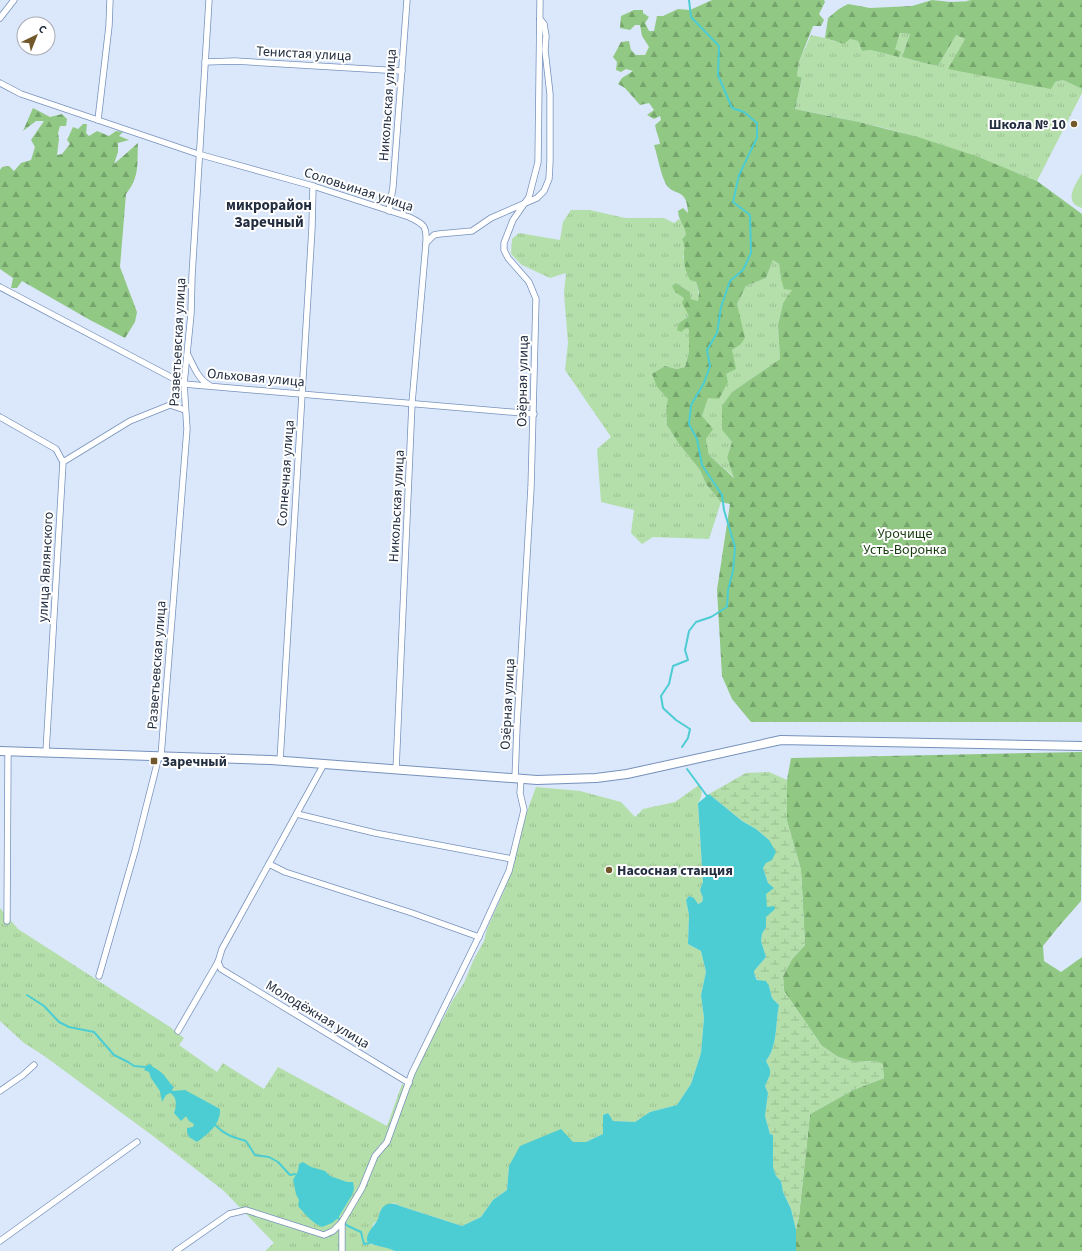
<svg xmlns="http://www.w3.org/2000/svg" width="1082" height="1251" font-family="'Source Sans 3',sans-serif">
<defs>
<pattern id="grass-tufts" width="24" height="20" patternUnits="userSpaceOnUse"><rect width="24" height="20" fill="#b4dfaa"/><path d="M3 7l-1-3M5 7V3M7 7l1-3M15 17l-1-3M17 17v-4M19 17l1-3" fill="none" stroke="#9ac093"/></pattern>
<pattern id="forest-firs" width="22" height="20" patternUnits="userSpaceOnUse"><rect width="22" height="20" fill="#91c984"/><path d="M5 1l3.5 6h-7zM16 11l3.5 6h-7z" fill="#76a46d"/></pattern>
<pattern id="wetland-marsh" width="20" height="14" patternUnits="userSpaceOnUse"><rect width="20" height="14" fill="#b4dfaa"/><path d="M1 5h8M5 5V1M11 12h8M15 12V8" fill="none" stroke="#9ac093"/></pattern>
</defs>
<rect width="100%" height="100%" fill="#dbe7fa"/>
<g fill="url(#grass-tufts)">
<path d="M900,33L910,34L902,57L924,63L938,66L956,35L965,39L949,68L1055,82L1063,80L1082,89V93L1037,181C998,165 959,150 919,138C879,125 836,117 795,109L802,79L797,76L799,62L811,35L825,38L836,42L850,39L858,41L862,51L870,50L890,55L894,49Z"/>
<path d="M571,210H590L625,218H664L674,223L679,219L686,228V235L682,239L686,247L683,257C690,271 701,285 698,301L691,299L690,292L676,283L675,292L684,297L689,316L679,323L689,329V352L685,367L677,369L665,366L657,387L669,399L666,410L667,425L679,444L700,470L706,484L721,502L709,539L653,537L642,544L631,533L634,510L601,502L597,449L611,437L565,370L568,343L564,293L566,273L550,278L522,265L511,254L512,239L519,233L560,240L563,222Z"/>
<path d="M773,260L779,264L781,279L793,290L783,303L778,325L780,359L732,392L722,430L732,442L727,457L735,478L709,455L702,416L708,397L726,374L732,350L740,345V320L737,304L746,286L766,278Z"/>
<path d="M699,785C703,793 702,796 698,803L703,882L700,890L703,898L702,902L698,904L693,898L689,896L686,900L689,915L688,944L701,951L706,972L701,995L704,1018L701,1053L691,1084L677,1105L650,1112L635,1122L612,1121L608,1113L603,1115V1134L586,1142H573L509,1166L507,1190L493,1200L481,1217L462,1226L400,1206L394,1203L381,1209L378,1220L373,1224L370,1244L389,1248L395,1251H265L274,1243L224,1191L153,1136L43,1055L24,1043L0,1021V908L18,929L170,1027L184,1038L179,1045L217,1072L223,1063L264,1089L278,1067L387,1126L402,1084L410,1087L433,1030L442,1021L452,1001L464,983L473,961L484,941L487,929L507,884L526,814L536,787L580,791L621,802L635,817L643,809L675,802Z"/>
</g>
<g fill="url(#forest-firs)" fill-rule="evenodd">
<path d="M712,0H824L825,2L819,14L824,20L821,26H813L799,62L797,76L802,78L795,109L859,122L918,137L976,156L1037,181L1082,214V722H751L732,699L722,676L717,590L730,504L721,502L706,484L700,470L679,444L667,425L666,410L668,399L657,387L652,374L665,366L677,369L685,367L689,352V329L686,328L681,332L677,330L679,323L689,316L682,303L684,298L675,292L672,286L676,283L690,292L691,299L698,301L699,292L696,282L690,280C686,273 684,266 684,258C683,249 687,250 682,239L686,235C685,224 679,223 678,211L683,208L688,213C687,185 672,198 665,182C660,172 658,157 654,145L660,144C659,137 656,132 655,125L661,120L660,116L654,119L647,115L654,110L649,103L640,105L625,88L618,84L622,78L633,71L626,69L621,72L616,70L617,62L613,57L621,42L629,41L631,50L636,55H645L649,47L642,36L640,25H635L630,30L620,28L621,16L634,10H643V13L649,17L645,23L649,31H654L657,16H663L678,9L690,10ZM773,260L779,264L781,279L784,289L792,290L783,303L778,325L780,359L732,392L722,406V430L732,442L727,457L734,478L709,455L706,439L713,429L702,416L708,398L719,399L728,382L726,374L736,369L732,350L740,345L745,338L737,304L746,286L766,278Z"/>
<path d="M932,0L951,2L971,1L966,0H1082V89L1063,80L1055,82L1051,89L948,69L965,39L956,35L938,66L924,63L902,57L910,34L900,33L895,49L901,52L899,57L870,50L862,51L858,41L850,39L844,44L825,38L828,18L839,9L848,4L870,8L912,6Z"/>
<path d="M33,108L50,117L62,114L67,119L66,126H60L58,133L59,139L57,155L62,154L70,144L67,140L73,127L78,129L83,124H87L86,133L89,136L97,131L109,136L116,131L123,132L119,136L129,140L118,143V152L114,164L138,143C137,163 140,177 126,194L120,267L137,312L135,322L125,338L90,320L22,281L17,288H11L13,278L0,269V170L2,167L9,166L14,171L21,163L31,160L35,147L31,140L44,121H36L23,131Z"/>
<path d="M1082,752L1081,901L1059,926L1043,946L1044,961L1061,972L1082,957V1251H796V1230L799,1216L810,1114L853,1090L884,1078L882,1064L876,1061L854,1062L838,1057L822,1046L784,991L783,976L792,959L805,945L801,870L787,821V780L791,758Z"/>
</g>
<path fill="url(#wetland-marsh)" d="M769,772L787,780V821L801,870L805,945L792,959L783,976L784,991L822,1046L838,1057L854,1062L876,1061L883,1064L884,1078L853,1090L810,1114L799,1216L796,1230L791,1209L783,1192L781,1181L776,1176L773,1167V1135L770,1134L765,1116L768,1093L765,1086L770,1075V1069L766,1061C778,1045 775,1024 779,1005L772,998L769,986C761,982 755,980 754,971L766,957L761,941L762,934L766,927V894L768,883L763,868L766,863L769,840L756,829L742,821L709,794L746,773Z"/>
<path fill="#b4dfaa" d="M1082,173V208C1062,202 1076,184 1082,173Z"/>
<g fill="#4bcdd3">
<path d="M709,794L742,821L756,829L769,840L776,852L772,860L766,863L763,868L768,883L774,888L766,894L767,907L774,906L775,909L766,917V927L762,934L761,941L766,957L754,971L755,976L757,980L766,981L769,986L772,998L779,1005C775,1025 778,1045 766,1061L770,1069V1075L765,1086L768,1093L765,1116L770,1134L773,1135V1167L776,1176L781,1181L783,1192L791,1209L796,1230V1251H395C386,1246 374,1247 367,1241C366,1232 374,1227 378,1219C379,1216 379,1213 381,1210C385,1202 394,1203 400,1206L462,1226L481,1217L493,1200L507,1190L509,1166L520,1146L561,1129L573,1142H586L603,1134V1115L608,1113L613,1121L635,1122L650,1112L677,1105L691,1084L701,1053L704,1018L701,995L706,972L701,951L688,944L689,915L686,900L689,896L694,898L698,904L702,902L703,898L700,890L703,882L698,803Z"/>
<path d="M150,1064C153,1068 154,1067 158,1070C165,1074 168,1082 174,1087L172,1090L173,1091L185,1090L220,1109C221,1124 208,1134 197,1142L189,1137L187,1132V1128L193,1127L194,1124L189,1121L186,1116L181,1121L174,1113C177,1107 177,1096 170,1093L166,1095L162,1102L160,1091L151,1078L149,1072L144,1070L147,1065Z"/>
<path d="M303,1162L311,1167L325,1171L330,1176L347,1182H353L354,1189L352,1195L338,1218L332,1223L322,1227C311,1222 306,1215 298,1206L299,1200L296,1194L293,1180L298,1171L299,1164Z"/>
</g>
<g fill="none" stroke-linecap="round" stroke-linejoin="round">
<g stroke="#4bcdd3" stroke-width="2">
<path d="M682,747L688,738L690,729L676,720L663,708L661,696L669,684L673,666L688,660L685,650L689,631L696,622L711,617L727,607L728,590L733,571L735,547L724,510L722,495L702,465L697,439L689,424L691,405L704,383L710,366L707,350L717,333L721,307L730,281L743,270L751,253L750,215L733,202L739,175L757,138V123L744,112L732,108L718,75L719,46L691,17L689,0"/>
<path d="M687,769L707,796"/>
<path d="M27,995L44,1006L59,1022L69,1027L94,1032L114,1055L128,1062L134,1066L145,1067"/>
<path d="M215,1125C225,1135 232,1137 246,1141L255,1155L269,1157L278,1162L290,1175L295,1174"/>
<path d="M338,1218L348,1226L361,1232L364,1244L370,1243"/>
</g>
<defs>
<g id="street">
<path d="M0,18L14,0"/>
<path d="M205,62L235,61L402,71"/>
<path d="M0,83L21,94L198,154L313,186L409,217C424,224 427,226 426,243L434,235L439,234L472,231L491,218L537,198L544,191L549,179L550,161V94L545,50L546,36L544,24L540,19"/>
<path d="M98,120L109,26L110,0"/>
<path d="M389,211L393,187L407,0"/>
<path d="M0,287L184,384L534,414"/>
<path d="M188,355C193,365 198,379 209,385"/>
<path d="M0,417L56,449L63,462L46,752"/>
<path d="M63,462L130,421L170,405L185,410"/>
<path d="M161,756L187,429L184,384L191,314L192,276L209,0"/>
<path d="M280,761L312,228L313,186"/>
<path d="M396,770L412,403L426,243"/>
<path d="M515,779L517,726L531,488L536,299L529,282L508,258L504,250V243L513,220L529,197L538,162L540,0"/>
<path d="M297,814L375,833L512,859"/>
<path d="M269,864L285,872L412,913L479,937"/>
<path d="M7,921L8,751"/>
<path d="M218,962L221,969L409,1083"/>
<path d="M99,976L135,851L159,756"/>
<path d="M178,1031L218,962L222,949L324,764"/>
<path d="M0,1091L23,1075L34,1065"/>
<path d="M0,1241L137,1142"/>
<path d="M176,1251L229,1214L246,1210L324,1235L333,1231L342,1222"/>
<path d="M342,1251V1222L362,1188L375,1156L387,1142L412,1073L483,928L509,871L524,810L520,793L521,780"/>
</g>
<path id="secondary" d="M0,751L271,760L537,780L596,778L627,774L781,740L1082,746"/>
</defs>
<use href="#street" stroke="#7691bc" stroke-width="7"/>
<use href="#secondary" stroke="#7691bc" stroke-width="10"/>
<use href="#street" stroke="#fff" stroke-width="5.5"/>
<use href="#secondary" stroke="#fff" stroke-width="8"/>
</g>
<g fill="#715729" stroke="#fff" stroke-width="1.5">
<circle cx="1074" cy="124" r="4"/>
<rect x="150" y="757" width="8" height="8" rx="2"/>
<circle cx="609" cy="870" r="4"/>
</g>
<g text-anchor="middle" stroke-width="4" stroke-linejoin="round" paint-order="stroke">
<g font-size="14" fill="#232e40" stroke="#fff">
<text transform="translate(304 53) rotate(3)" y="5">Тенистая улица</text>
<text transform="translate(387 105) rotate(-86)" y="5">Никольская улица</text>
<text transform="translate(359 189) rotate(18)" y="5">Соловьиная улица</text>
<text transform="translate(177 342) rotate(-87)" y="5">Разветьевская улица</text>
<text transform="translate(256 377) rotate(5)" y="5">Ольховая улица</text>
<text transform="translate(522 381) rotate(-89)" y="5">Озёрная улица</text>
<text transform="translate(285 473) rotate(-86)" y="5">Солнечная улица</text>
<text transform="translate(396 506) rotate(-87)" y="5">Никольская улица</text>
<text transform="translate(45 567) rotate(-87)" y="5">улица Являнского</text>
<text transform="translate(156 665) rotate(-86)" y="5">Разветьевская улица</text>
<text transform="translate(507 704) rotate(-87)" y="5">Озёрная улица</text>
<text transform="translate(318 1014) rotate(31)" y="5">Молодёжная улица</text>
</g>
<g font-size="14" font-weight="bold" fill="#232e40" stroke="#fff" text-anchor="start">
<text x="1066" y="129" text-anchor="end">Школа № 10</text>
<text x="162" y="766">Заречный</text>
<text x="617" y="875">Насосная станция</text>
</g>
<g font-size="14" fill="#173d0e" stroke="#fff">
<text x="905" y="538">Урочище<tspan x="905" dy="16">Усть-Воронка</tspan></text>
</g>
<g font-size="15" font-weight="bold" fill="#232e40" stroke="#fff">
<text x="269" y="210">микрорайон<tspan x="269" dy="17">Заречный</tspan></text>
</g>
</g>
<g transform="translate(36 36) rotate(43)"><circle r="19" fill="#ffffff" stroke="#a7abb3"/>
<path d="M0-3L7 15L0 10L-7 15Z" fill="#715729"/>
<text y="-6" font-size="11" font-weight="bold" text-anchor="middle" fill="#232e40">С</text>
</g>
</svg>
